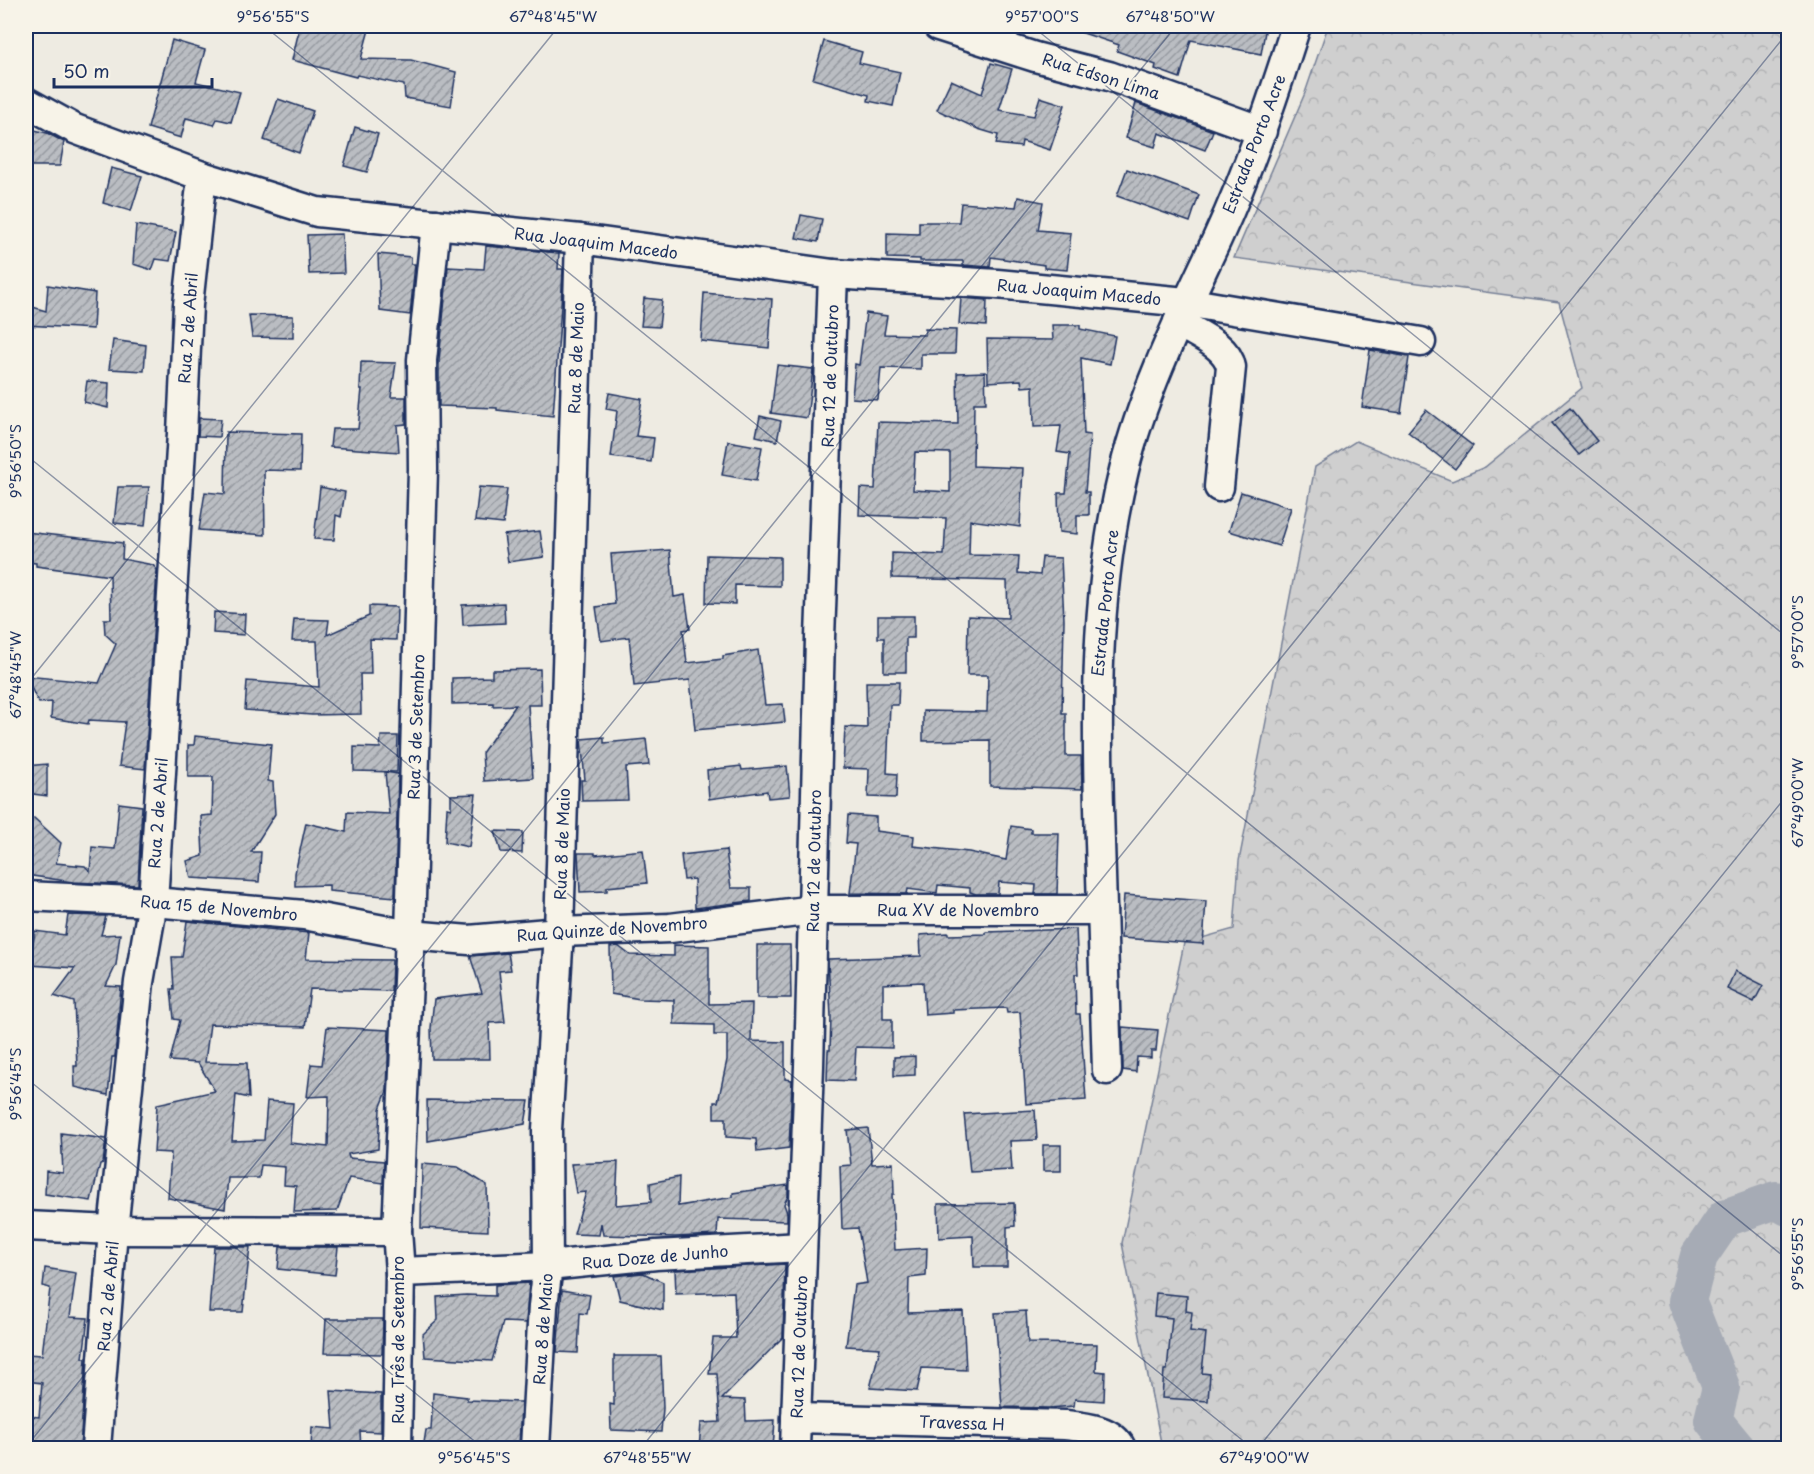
<svg xmlns="http://www.w3.org/2000/svg" width="1814" height="1474" font-family="'Playpen Sans',sans-serif">
<defs>
<pattern id="forest-crowns" width="20" height="18" patternUnits="userSpaceOnUse" patternTransform="scale(1.5)"><rect width="20" height="18" fill="#cfcfcf"/><path d="M2 6a3 3 0 1 1 6 0M12 15a3 3 0 1 1 6 0" fill="none" stroke="#b1b2b4"/></pattern>
<pattern id="building-hatch" width="6" height="6" patternUnits="userSpaceOnUse" patternTransform="scale(1.5)"><rect width="6" height="6" fill="#babdc2"/><path d="M-1 1l2-2M0 6l6-6M5 7l2-2" fill="none" stroke="#969aa1"/></pattern>
</defs>
<rect width="100%" height="100%" fill="#eeebe2"/>
<filter id="ink" filterUnits="userSpaceOnUse"><feTurbulence type="fractalNoise" baseFrequency=".0167" numOctaves="2"/><feDisplacementMap in="SourceGraphic" scale="12" xChannelSelector="R" yChannelSelector="G"/><feConvolveMatrix kernelMatrix="1 2 1 2 8 2 1 2 1" color-interpolation-filters="sRGB"/></filter>
<g filter="url(#ink)">
<path fill="url(#forest-crowns)" stroke="#757f96" stroke-width="1.5" d="M1328,26H1788V1448H1162L1122,1243L1184,943L1234,929L1239,861L1315,467L1356,441L1452,481L1485,467L1582,388L1559,302L1234,258L1305,93Z"/>
<g fill="none" stroke-linecap="round" stroke-linejoin="round">
<path stroke="#a6abb5" stroke-width="38" d="M1736,1448L1713,1420L1721,1387L1687,1301L1699,1256L1725,1218L1776,1200L1788,1207"/>
</g>
<g fill="url(#building-hatch)" stroke="#1b2f5e" stroke-width="1.5" fill-rule="evenodd">
<path d="M300,26H370L361,59L411,60L456,72L451,106L405,98L404,85L357,75L356,77L292,60Z"/>
<path d="M1072,26L1158,27L1266,26L1261,54L1191,40L1180,78L1155,69L1156,65L1117,51L1119,45L1071,29Z"/>
<path d="M172,40L205,50L196,82L240,92L231,122L217,119L214,125L186,118L181,138L148,128Z"/>
<path d="M824,41L862,52L859,63L900,72L893,106L868,101L869,95L813,79Z"/>
<path d="M991,63L1012,69L999,110L1034,116L1040,97L1065,105L1050,150L1022,141L1021,147L996,144L998,135L978,129L937,110L951,80L982,94Z"/>
<path d="M278,99L313,111L299,153L264,140Z"/>
<path d="M1136,103L1213,131L1205,150L1159,133L1155,147L1126,138Z"/>
<path d="M355,127L378,134L367,172L344,166Z"/>
<path d="M26,128L47,133L64,142L60,166H26Z"/>
<path d="M111,168L142,176L131,211L103,203Z"/>
<path d="M1127,169L1199,195L1190,222L1117,196Z"/>
<path d="M1018,197L1043,202L1038,230L1071,233L1067,270L1044,268V265L991,257L990,267L963,265V261H920V259L887,258V233L919,234V222H959L961,203L1016,207Z"/>
<path d="M801,215L822,219L818,242L796,238Z"/>
<path d="M136,225L176,232L170,261L156,259L152,270L133,264Z"/>
<path d="M342,234L344,273L309,274L307,235Z"/>
<path d="M486,246L559,253L558,269H563L561,306L553,416L497,410V408L439,406V361L448,267L484,269Z"/>
<path d="M378,254L411,257V264H415L410,315L380,311Z"/>
<path d="M48,285L95,293L93,329L26,325V305L46,311Z"/>
<path d="M704,293L772,299L769,348L701,341Z"/>
<path d="M644,298L662,300L659,327L641,326Z"/>
<path d="M961,298L987,300L986,326L959,324Z"/>
<path d="M866,313L887,316L884,334L925,335V329L956,330L955,354H921V369L881,368L878,400L852,398L855,364L859,365Z"/>
<path d="M249,315L293,316V338L252,337Z"/>
<path d="M1052,325H1080V329L1115,336L1110,364L1081,358L1084,434L1090,435L1085,492H1089V515H1077V534L1059,532L1058,493H1066L1070,454L1057,452L1061,426L1034,427L1033,386L1022,387L1021,380L988,382L987,339L1053,340Z"/>
<path d="M113,340L146,345L144,371L109,369Z"/>
<path d="M1370,350L1409,357L1401,413L1362,407Z"/>
<path d="M361,362L396,363L391,397H406V424L397,425L399,452L330,447L332,429H358L362,389H360Z"/>
<path d="M777,365L813,369L807,418L771,413Z"/>
<path d="M985,372L986,403H974L973,466L1023,468L1020,527L970,520L969,555L1019,556L1018,573L1040,575L1042,557L1061,558L1064,620L1062,713H1066V756H1081L1082,789L990,786V740L923,741V711L987,712L988,675H967L968,616L1008,618L1007,581L892,578V553L944,555L946,518L859,515L860,488L875,489L878,422L958,424L957,373ZM915,452L950,453V492L913,490Z"/>
<path d="M87,381L109,383L108,408L84,402Z"/>
<path d="M609,393L642,399L636,436L654,438L651,462L611,457L617,411L606,409Z"/>
<path d="M1570,408L1597,441L1579,455L1552,423Z"/>
<path d="M1426,410L1473,446L1455,469L1408,432Z"/>
<path d="M760,416L781,421L777,441L756,436Z"/>
<path d="M199,418L221,419L219,437L198,436Z"/>
<path d="M226,432L301,434L300,471L264,470L265,535L199,530L205,492L225,494Z"/>
<path d="M728,441L762,447L756,481L722,475Z"/>
<path d="M118,487H149L145,526L114,523Z"/>
<path d="M320,487L345,492L341,517L336,515L334,540L314,539Z"/>
<path d="M479,487L507,489L503,524L475,521Z"/>
<path d="M1241,492L1291,508L1279,546L1229,531Z"/>
<path d="M540,531L544,557L508,562L504,535Z"/>
<path d="M26,532L123,543L122,559L153,565L157,570L145,769L119,766L125,722L89,720L88,724L51,718L52,702L39,703L35,696L26,676L99,683L116,644L105,634L104,619H111L110,576L36,566V563L26,562Z"/>
<path d="M670,550L674,597L685,595L690,629L683,630L687,663L723,659V656L758,650L765,705L783,704L785,722L695,730L690,680L634,686L629,637L601,641L596,607L615,604L611,554Z"/>
<path d="M707,555L780,557V586L735,585V604L706,603Z"/>
<path d="M504,603L505,623L463,625L462,605Z"/>
<path d="M369,606L397,607L396,640L370,639L371,674H360L361,714L312,715L245,710L247,681L319,687L317,641H292L294,619L329,620L327,635L369,616Z"/>
<path d="M214,612L245,614L244,635L213,633Z"/>
<path d="M878,616H914V638H906V672H884V638H878Z"/>
<path d="M540,669L541,705H528L533,778L484,781L482,753L516,705L493,706V703L452,704V678L492,677V670Z"/>
<path d="M866,682H899L898,705H890L887,773L897,774L896,798L868,797L869,769L843,768L845,727L867,728Z"/>
<path d="M195,736L271,744L268,781L273,782L275,814L251,852H261L259,882L191,878L187,861L203,856L201,816L212,815L213,777H188V745H194Z"/>
<path d="M381,736H398L397,772L354,771V747L380,748Z"/>
<path d="M604,737V743L646,739L649,765L626,767L628,800L582,801L581,780H585L581,739Z"/>
<path d="M47,764V796L26,793V766Z"/>
<path d="M741,766L742,770L787,766L790,796L768,798L767,791L709,799L707,770Z"/>
<path d="M385,772L398,774L395,897L329,891V885L295,886V873L306,823L346,832L347,812L389,814Z"/>
<path d="M476,794L469,847L445,842L447,808L451,809V795Z"/>
<path d="M119,803L142,806L138,885L73,882L26,875V825L34,818L61,843L56,863L85,866L90,871L92,847L115,849Z"/>
<path d="M848,815L876,817V831L914,836L913,846L969,852L1006,860L1011,826L1031,829V833H1059L1057,894H1035L1036,885L999,882L998,894H976L970,892V888L938,885L937,893L908,889L907,894L850,893L856,844L846,843Z"/>
<path d="M495,831L523,832L522,853L501,852Z"/>
<path d="M643,850L647,883L607,887V891L580,892L578,853H595V855Z"/>
<path d="M726,850L731,888H751V901L695,908L694,879L684,880L681,855Z"/>
<path d="M1124,895L1206,901L1203,944L1121,938Z"/>
<path d="M68,915L106,916L101,935L120,934L116,965L106,986L121,987L115,1057H112L108,1095L75,1087L74,1066H77L74,1002L54,996L75,968L30,965L35,931L65,935Z"/>
<path d="M187,921L309,933L306,959L392,960L391,991L310,989L305,1027L210,1024L205,1062L247,1063L249,1098L236,1095L232,1141L264,1140L267,1101L293,1103L290,1143L328,1147L329,1096L307,1097L311,1064L322,1065L327,1027L389,1030L387,1091L380,1109L378,1149L348,1154L349,1158L384,1161L383,1183L349,1178L337,1211L294,1212L296,1186L284,1185L285,1167L261,1165L259,1178H228L225,1209L168,1198L171,1153L154,1152L157,1104L215,1091L198,1063L170,1061L180,1020L174,1019L171,989H174L172,957H182Z"/>
<path d="M1076,929L1078,974H1075L1076,1014H1080L1086,1100L1026,1104L1020,1012L1007,1013L1006,1008L953,1010V1013L925,1015L923,982L883,984V1019H892V1048L856,1047L854,1081L827,1080L828,1050H830L831,1017L828,959L921,956L920,935L948,933V935L986,934V932Z"/>
<path d="M674,945L709,946V1004L752,1003L751,1041L785,1042V1079L792,1080L789,1148L757,1152L756,1139L726,1137V1118H714V1102H718L727,1060V1035H714V1025L674,1024V1000L640,999L611,994L610,947L618,946L630,955L674,956Z"/>
<path d="M757,945H790L791,998H757Z"/>
<path d="M508,953L511,970L499,971L505,1022L489,1023L490,1059H432L431,1028L434,999L482,993L470,956Z"/>
<path d="M1735,971L1763,985L1754,1002L1727,989Z"/>
<path d="M1122,1027L1158,1030L1156,1051H1151V1058L1137,1057L1136,1072L1123,1070Z"/>
<path d="M915,1056V1075L894,1076V1057Z"/>
<path d="M427,1100L529,1101L525,1124L428,1141Z"/>
<path d="M1035,1110L1037,1140L1010,1141L1012,1170L970,1172L964,1114Z"/>
<path d="M868,1128L872,1164L893,1163L894,1194H892L895,1250L927,1248L926,1276L909,1278L908,1313L963,1311L966,1370L922,1368L917,1391L870,1388L880,1348L846,1346L854,1285L867,1283L858,1228L842,1229L840,1166L851,1165L847,1130Z"/>
<path d="M61,1133L106,1139L103,1163L100,1164L91,1201L45,1194L46,1171L63,1173Z"/>
<rect x="1043" y="1145" width="18" height="26"/>
<path d="M618,1162L616,1205L651,1202L650,1183L679,1177L678,1206L733,1197V1193L788,1185V1196L784,1204L787,1213V1221L718,1219L717,1235L675,1237L603,1235L601,1223L599,1235L574,1234L586,1192L576,1193L571,1164Z"/>
<path d="M422,1164L458,1167L487,1185L488,1231L421,1228Z"/>
<path d="M1014,1203L1015,1226L1007,1227V1267H974L973,1236L939,1238L938,1204Z"/>
<path d="M214,1247H250L243,1312H209Z"/>
<path d="M280,1247H338L335,1275L278,1269Z"/>
<path d="M785,1264L783,1337L722,1399L745,1400L746,1421L775,1420L773,1449H699L701,1423L720,1422L717,1374H709L713,1338H736L734,1292L676,1294L675,1270Z"/>
<path d="M45,1268L76,1273L70,1317L88,1318L83,1358H86L80,1449H29V1416L39,1417L42,1383L26,1381V1354L42,1355L50,1288L43,1286Z"/>
<path d="M643,1273L663,1282V1310L620,1300L614,1276Z"/>
<path d="M529,1283L526,1323L503,1322L492,1361L425,1357L423,1334L438,1320L437,1297L466,1295L495,1296V1285Z"/>
<path d="M562,1290L590,1295L587,1314L580,1313L578,1353L557,1352Z"/>
<path d="M1156,1293L1187,1296L1186,1311L1192,1312L1190,1331L1206,1333L1202,1373L1210,1374L1208,1401L1162,1398L1164,1370H1167L1172,1318L1154,1316Z"/>
<path d="M1026,1311L1028,1343L1097,1344L1096,1371L1105,1372L1104,1401L1075,1399L1074,1406L1049,1408L1002,1407L995,1313Z"/>
<path d="M326,1319H383L382,1354L324,1353Z"/>
<path d="M614,1356H661L663,1408L661,1432L611,1430L610,1404L614,1405Z"/>
<path d="M331,1391L381,1394V1432L360,1431L361,1449H311L312,1427L334,1429Z"/>
<path d="M433,1393L467,1397V1400L521,1402L519,1448L472,1446L473,1449H423L426,1430H431Z"/>
</g>
<g fill="none" stroke-linecap="round" stroke-linejoin="round">
<defs>
<g id="minor">
<path d="M938,26L1035,57L1109,76L1262,131"/>
<path d="M26,102L75,129L202,176L317,212L580,239L833,274L997,284L1186,302L1421,342"/>
<path d="M1178,322C1196,334 1227,345 1231,367L1219,487"/>
<path d="M26,896L153,902L304,915L410,935L469,940L559,932L670,928L814,910H1102"/>
<path d="M1107,1070C1105,994 1103,918 1100,842C1096,717 1094,592 1124,470C1144,389 1182,314 1217,239C1249,170 1273,98 1296,26"/>
<path d="M26,1226L113,1230L397,1231"/>
<path d="M400,1272L548,1266L656,1255L802,1247"/>
<path d="M796,1418L1065,1425C1084,1427 1112,1429 1121,1448"/>
<path d="M96,1448L113,1230L139,982L153,902L182,433L188,305L202,176"/>
<path d="M397,1448L400,1272L397,1231L410,935L423,469L422,360L436,224"/>
<path d="M535,1448L543,1306L548,1266L547,1130L559,932L580,239"/>
<path d="M795,1448L809,1066L820,638L833,274"/>
</g>
</defs>
<use href="#minor" stroke="#1b2f5e" stroke-width="33"/>
<use href="#minor" stroke="#f7f3e8" stroke-width="28"/>
</g>
</g>
<path fill="none" stroke="#1b2f5e" stroke-width="1.5" stroke-opacity="0.45" d="M264,26L1788,1260M1032,26L1788,638M26,455L1252,1448M26,685L559,26M26,1078L483,1448M26,1447L1176,26M641,1448L1788,32M1258,1448L1788,794"/>
<g text-anchor="middle" stroke-width="4.5" stroke-linejoin="round" paint-order="stroke">
<g font-size="16" fill="#1b2f5e" stroke="#f7f3e8">
<text transform="translate(1101 76) rotate(17)" y="6">Rua Edson Lima</text>
<text transform="translate(1254 144) rotate(-69)" y="6">Estrada Porto Acre</text>
<text transform="translate(596 243) rotate(7)" y="6">Rua Joaquim Macedo</text>
<text transform="translate(1079 292) rotate(5)" y="6">Rua Joaquim Macedo</text>
<text transform="translate(188 328) rotate(-86)" y="6">Rua 2 de Abril</text>
<text transform="translate(576 358) rotate(-88)" y="6">Rua 8 de Maio</text>
<text transform="translate(830 376) rotate(-88)" y="6">Rua 12 de Outubro</text>
<text transform="translate(1105 603) rotate(-84)" y="6">Estrada Porto Acre</text>
<text transform="translate(416 727) rotate(-88)" y="6">Rua 3 de Setembro</text>
<text transform="translate(158 813) rotate(-86)" y="6">Rua 2 de Abril</text>
<text transform="translate(562 844) rotate(-88)" y="6">Rua 8 de Maio</text>
<text transform="translate(814 861) rotate(-89)" y="6">Rua 12 de Outubro</text>
<text transform="translate(219 908) rotate(5)" y="6">Rua 15 de Novembro</text>
<text x="958" y="916">Rua XV de Novembro</text>
<text transform="translate(612 929) rotate(-4)" y="6">Rua Quinze de Novembro</text>
<text transform="translate(655 1257) rotate(-5)" y="6">Rua Doze de Junho</text>
<text transform="translate(108 1296) rotate(-85)" y="6">Rua 2 de Abril</text>
<text transform="translate(543 1329) rotate(-86)" y="6">Rua 8 de Maio</text>
<text transform="translate(398 1340) rotate(-90)" y="6">Rua Três de Setembro</text>
<text transform="translate(799 1347) rotate(-88)" y="6">Rua 12 de Outubro</text>
<text transform="translate(962 1423) rotate(2)" y="6">Travessa H</text>
</g>
</g>
<rect width="1814" height="1474" fill="none" stroke="#f7f3e8" stroke-width="66"/>
<path d="M54 78v9h158v-9" fill="none" stroke="#1b2f5e" stroke-width="3"/>
<text x="63" y="78" font-size="18" fill="#1b2f5e" stroke="#f7f3e8" stroke-width="4.5" paint-order="stroke">50 m</text>
<rect x="33" y="33" width="1748" height="1408" fill="none" stroke="#1b2f5e" stroke-width="2"/>
<g font-size="15" text-anchor="middle" fill="#1b2f5e">
<text x="273" y="22">9°56'55"S</text>
<text x="553" y="22">67°48'45"W</text>
<text x="1042" y="22">9°57'00"S</text>
<text x="1170" y="22">67°48'50"W</text>
<text transform="translate(16 461) rotate(-90)" y="5">9°56'50"S</text>
<text transform="translate(1798 632) rotate(-90)" y="5">9°57'00"S</text>
<text transform="translate(16 675) rotate(-90)" y="5">67°48'45"W</text>
<text transform="translate(1798 803) rotate(-90)" y="5">67°49'00"W</text>
<text transform="translate(16 1084) rotate(-90)" y="5">9°56'45"S</text>
<text transform="translate(1798 1254) rotate(-90)" y="5">9°56'55"S</text>
<text x="474" y="1463">9°56'45"S</text>
<text x="647" y="1463">67°48'55"W</text>
<text x="1264" y="1463">67°49'00"W</text>
</g>
</svg>
